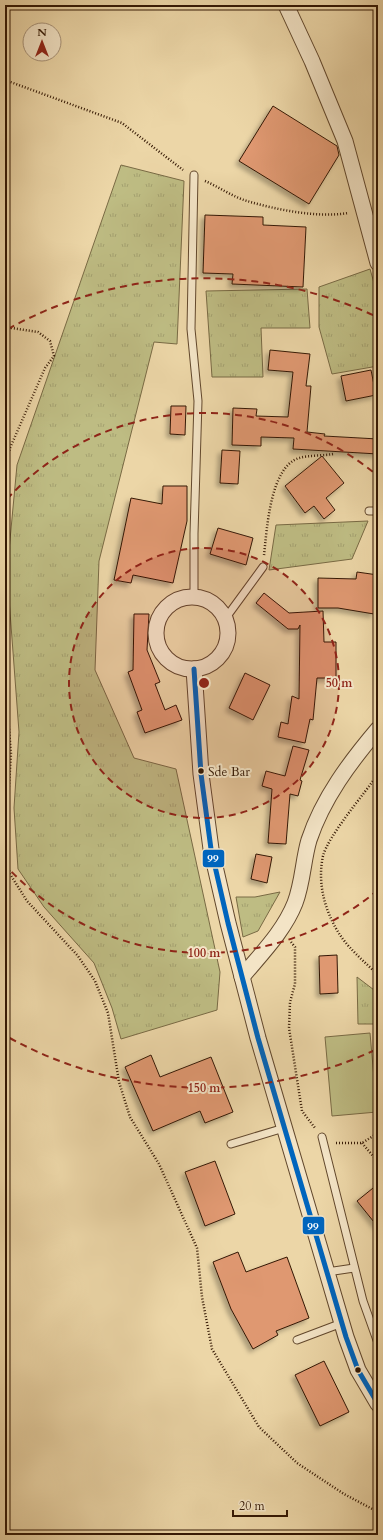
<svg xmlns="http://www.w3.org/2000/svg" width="383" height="1540" font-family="Cardo,serif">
<defs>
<pattern id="grass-tufts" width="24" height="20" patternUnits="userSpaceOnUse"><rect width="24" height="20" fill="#bebc83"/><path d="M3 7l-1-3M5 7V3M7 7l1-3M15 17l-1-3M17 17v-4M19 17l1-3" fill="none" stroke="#a4a170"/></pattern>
<filter id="shadow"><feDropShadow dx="-3.5" dy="3.5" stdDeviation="2" flood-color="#0004"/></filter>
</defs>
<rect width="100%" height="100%" fill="#ecd6a7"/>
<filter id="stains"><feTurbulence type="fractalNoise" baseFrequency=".005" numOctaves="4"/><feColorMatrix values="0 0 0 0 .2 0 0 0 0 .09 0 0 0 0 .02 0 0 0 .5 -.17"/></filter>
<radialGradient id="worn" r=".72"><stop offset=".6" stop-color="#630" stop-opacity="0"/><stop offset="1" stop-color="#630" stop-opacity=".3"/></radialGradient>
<g fill="url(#grass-tufts)" stroke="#796a44">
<path d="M121,165L184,181L177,344L154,342L99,561L95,670L134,758L176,769L220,972L217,1010L121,1039L112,1008L94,963L44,907L18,869L14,808L19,732L7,572L17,465Z"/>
<path d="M370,269L378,297V366L332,374L319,327V287Z"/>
<path d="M307,289L310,328H261L263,377H212L206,291Z"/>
<path d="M368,521L352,559L269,570L276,525Z"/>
<path d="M280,892L258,931L243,937L236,897H255Z"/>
<path d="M357,977L378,993V1024H358Z"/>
</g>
<path fill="#bebc83" stroke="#796a44" d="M370,1033L377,1112L332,1116L325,1037Z"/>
<g fill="#df9871" stroke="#341804" filter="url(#shadow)">
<path d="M273,106L337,146L339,155L309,204L239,161Z"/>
<path d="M205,215L263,217V225L306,227L303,287L232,284L233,274L203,273Z"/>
<path d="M270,350L310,354L306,386H311L307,432L325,434L324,436L378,439V454L293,449L294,438L261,437V446L232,445L233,408L257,409L256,416L288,417L293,372L268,370Z"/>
<path d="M371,370L376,395L346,401L341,376Z"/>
<path d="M171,406H186L185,435L170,434Z"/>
<path d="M222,450L240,451L238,484L220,483Z"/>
<path d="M322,456L344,483L326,498L335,510L324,519L314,506L305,513L285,486Z"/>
<path d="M163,486H187V521L173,583L133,575L131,583L114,580L131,498L162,504Z"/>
<path d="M218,528L253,538L246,565L210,554Z"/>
<path d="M357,572L378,575V593L374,614L338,608H318V578L356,579Z"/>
<path d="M264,593L289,613L323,611L324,642H336V678H317L313,720L310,719L305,743L278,737L281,722L288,724L292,696L299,699L300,625L298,629H288L256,603Z"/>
<path d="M134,614H149L147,650L160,682L155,684L165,710L176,705L182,720L145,733L137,712L142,710L128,672L133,670Z"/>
<path d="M245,673L270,685L253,720L229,708Z"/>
<path d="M293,746L309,750L300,780L302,781L298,796L290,794L286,844L268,843L272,789L262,786L266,771L285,776Z"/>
<path d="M256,854L272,857L267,883L251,879Z"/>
<path d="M337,955L338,993L320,994L319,956Z"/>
<path d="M151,1055L160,1077L211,1057L233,1112L205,1123L200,1111L153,1131L125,1067Z"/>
<path d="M215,1161L235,1214L205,1226L185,1172Z"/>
<path d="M378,1184V1227L357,1201Z"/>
<path d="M238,1252L246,1272L287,1257L309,1318L276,1331L278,1335L253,1349L231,1309L213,1262Z"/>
<path d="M324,1361L349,1412L320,1426L295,1375Z"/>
</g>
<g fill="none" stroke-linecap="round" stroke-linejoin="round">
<defs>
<g id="service">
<path d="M194,175L191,329L198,401L194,534V597"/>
<path d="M369,511H378"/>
<path d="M225,619L263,567"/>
<path d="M322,1137L363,1301L378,1343"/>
<path d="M231,1144L284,1128"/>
<path d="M327,1272L354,1268"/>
<path d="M297,1340L342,1323"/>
</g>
<g id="minor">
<path d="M286,5L312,61L345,141L378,263"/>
<circle cx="192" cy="633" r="36"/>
<path d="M194,669L201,774L211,849L228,923L258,1038L346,1337L358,1370L378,1404"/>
<path d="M242,977C261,954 284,931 295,903C303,882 303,860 309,840C323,798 350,762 378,729"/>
</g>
</defs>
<use href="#service" stroke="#62482d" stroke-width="9"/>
<use href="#minor" stroke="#62482d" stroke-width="17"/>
<g stroke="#341804" stroke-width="2.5" stroke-dasharray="1 2" stroke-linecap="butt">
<path d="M5,80L122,123L183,170"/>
<path d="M205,181C219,187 233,197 247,201C278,210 317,218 348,213"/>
<path d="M375,188L378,181"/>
<path d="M5,327L38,332L50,341L54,356L45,368L10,448L5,465"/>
<path d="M264,555C267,529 270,467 299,458C309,455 322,456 333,454"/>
<path d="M5,678L11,754L5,847"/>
<path d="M378,774C365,793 328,836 323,856C317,883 325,912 340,935C350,950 366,963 378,975"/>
<path d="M5,853L10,874L27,901L78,956L95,981L108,1013L119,1082L130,1117L159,1164L197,1248L202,1297L212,1349L259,1427L297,1463L344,1494L378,1512"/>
<path d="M291,942L295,947V984L290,1002L289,1028L302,1111L315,1128"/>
<path d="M336,1143H362L378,1133"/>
<path d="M362,1143L378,1162"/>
</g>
<use href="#service" stroke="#f3e4c6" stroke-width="7"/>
<use href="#minor" stroke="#f3e4c6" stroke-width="15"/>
<defs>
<path id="bus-1" d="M194,669L201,774L211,849L228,923L258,1038L346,1337L358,1370L378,1404"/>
</defs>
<use href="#bus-1" stroke="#f3e4c6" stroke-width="8"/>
<use href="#bus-1" stroke="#0065bd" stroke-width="5"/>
</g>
<circle cx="204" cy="683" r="135" fill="#8f2418" fill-opacity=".12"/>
<g fill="none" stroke="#8f2418" stroke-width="2" stroke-dasharray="7 5">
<circle cx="204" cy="683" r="135"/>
<path d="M378 890A270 270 0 0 1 7 867M7 499A270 270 0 0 1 378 476"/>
<path d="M375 1050A405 405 0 0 1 8 1037M8 329A405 405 0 0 1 375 316"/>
</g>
<g fill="#341804" stroke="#f3e4c6" stroke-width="1.5">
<circle cx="201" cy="771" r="3.5"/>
<circle cx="358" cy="1370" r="3.5"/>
</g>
<g text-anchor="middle" stroke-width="4" stroke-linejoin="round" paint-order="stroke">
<g font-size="13" fill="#341804" stroke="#f3e4c6" text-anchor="start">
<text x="208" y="776">Sde Bar</text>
</g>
</g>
<circle cx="204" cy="683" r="6" fill="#8f2418" stroke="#f3e4c6" stroke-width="2"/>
<g font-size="12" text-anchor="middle" font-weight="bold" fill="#8f2418" stroke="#f3e4c6" stroke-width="4" stroke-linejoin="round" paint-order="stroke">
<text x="339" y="687">50 m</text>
<text x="204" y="957">100 m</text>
<text x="204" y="1092">150 m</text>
</g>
<g stroke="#f3e4c6" stroke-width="1.5">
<rect x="202" y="849" width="23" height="19" rx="4" fill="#0065bd"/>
<rect x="302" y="1216" width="23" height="19" rx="4" fill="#0065bd"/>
</g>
<g font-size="11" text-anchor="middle" font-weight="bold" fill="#fff">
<text x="213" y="862">99</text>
<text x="313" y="1230">99</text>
</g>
<rect width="383" height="1540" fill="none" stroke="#ecd6a7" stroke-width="20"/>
<rect x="6" y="6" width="371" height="1528" fill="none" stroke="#341804" stroke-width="2"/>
<rect x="10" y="10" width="363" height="1520" fill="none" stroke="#341804"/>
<g transform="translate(42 42)"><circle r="19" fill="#f3e4c6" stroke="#a79278"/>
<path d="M0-3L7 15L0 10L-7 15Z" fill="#8f2418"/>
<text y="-6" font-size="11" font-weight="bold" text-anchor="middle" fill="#341804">N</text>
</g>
<path d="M233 1510v6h54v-6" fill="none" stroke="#341804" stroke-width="2"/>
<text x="239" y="1510" font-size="12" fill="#341804" stroke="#f3e4c6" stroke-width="3" paint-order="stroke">20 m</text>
<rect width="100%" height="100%" filter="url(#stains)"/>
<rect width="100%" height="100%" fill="url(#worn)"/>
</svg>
